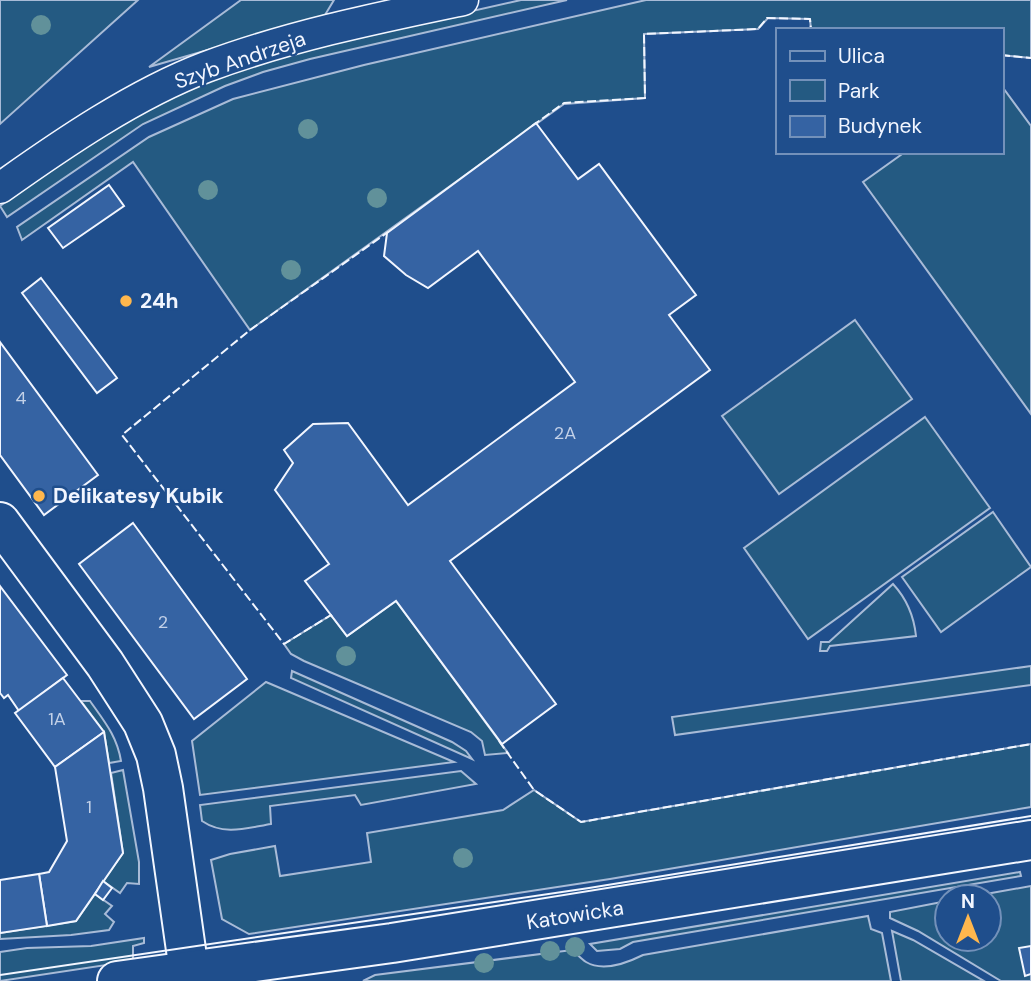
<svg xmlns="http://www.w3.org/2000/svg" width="1031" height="981" font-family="'DM Sans',sans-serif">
<rect width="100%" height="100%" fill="#1f4e8c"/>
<g fill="#245a82" stroke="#a8bbd7" stroke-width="2">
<path d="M0,0H138L0,124Z"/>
<path d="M241,0H334L325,15L311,20L149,67Z"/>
<path d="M521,0H567L310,59L263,72L225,86L143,124L7,217L0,206L108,131L178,94L233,72L308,48Z"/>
<path d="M646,0H1031V58L1001,55V30H811L810,19L768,18L758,29L644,34L645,98L564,104L250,330L133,162L22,240L17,227L149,137L233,99L364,65Z"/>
<path d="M1001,85L1031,126V414L863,182L905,152H1001Z"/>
<path d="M855,320L912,399L779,494L722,416Z"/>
<path d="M925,417L990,508L808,639L744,548Z"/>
<path d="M993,512L1031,567L941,632L902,577Z"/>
<path d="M893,584C906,598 914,617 916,636L830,646L827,651H820L821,642H829Z"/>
<path d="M396,601L508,753L485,755L482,741L471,732L304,661L291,654L284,644L331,615L347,636Z"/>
<path d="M1031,666V685L675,735L672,717Z"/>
<path d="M292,671L452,742L466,751L472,759L291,678Z"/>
<path d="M266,682L454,762L200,795L192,741Z"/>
<path d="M81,701H90C104,721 117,736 121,761L109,763L104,732Z"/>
<path d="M1031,744V807L610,879L249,934L222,919L211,860L230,854L275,846L280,876L371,862L367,833L503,810L534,790L581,822Z"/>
<path d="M123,770L139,862V884L127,883L120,893L103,881L123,853L111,773Z"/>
<path d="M461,771L476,784L361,805L355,795L270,806L271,824C247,828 224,836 202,821L200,805Z"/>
<path d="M1020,872L1021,876L633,942L620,949L597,951L590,944Z"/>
<path d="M1031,886V981H1001L918,931L890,918V912L947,901V939H989V897H969Z"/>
<path d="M95,894L112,906L105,914L114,922L109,930L71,935L0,939V933L76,921Z"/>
<path d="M868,916L871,929L882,933L891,981H363L375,975L572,950C577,954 581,959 586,962C603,972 627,963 643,955Z"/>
<path d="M892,931L913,940L984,981H901Z"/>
<path d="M144,938V943L133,946V961L0,981V952L27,948L91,946Z"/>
</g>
<g fill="#3563a3" stroke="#f2f6ff" stroke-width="2">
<path d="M536,123L578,179L599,164L696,295L669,315L710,370L450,561L556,704L502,744L396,601L347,636L305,581L329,564L275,490L293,463L284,450L313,424L348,423L408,505L575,382L478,251L428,288L406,275L384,256L387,233Z"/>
<path d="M109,185L124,206L63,248L48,228Z"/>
<path d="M41,278L117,378L97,393L22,293Z"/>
<path d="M0,342L98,475L44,515L0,455Z"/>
<path d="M133,523L247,679L194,719L79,564Z"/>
<path d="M0,586L67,675L19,711L8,695L4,698L0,693Z"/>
<path d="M63,678L104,732L55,767L15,713Z"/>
<path d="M104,732L123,853L76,921L47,926L39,874L49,872L67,841L55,767Z"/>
<path d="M39,874L47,926L0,933V880Z"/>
<path d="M103,881L112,888L103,900L95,894Z"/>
<path d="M1031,946V974L1025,976L1019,948Z"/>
</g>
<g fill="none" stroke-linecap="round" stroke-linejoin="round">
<defs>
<path id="street" d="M0,188C62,144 135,94 206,67C289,36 377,18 463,0"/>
<g id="secondary">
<path d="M0,522L105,664L143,723L156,755L163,788L189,971"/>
<path d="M117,981L392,943L1031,840"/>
</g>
</defs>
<use href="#street" stroke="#f2f6ff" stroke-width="33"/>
<use href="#secondary" stroke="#f2f6ff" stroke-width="42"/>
<use href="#street" stroke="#1f4e8c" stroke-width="30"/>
<use href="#secondary" stroke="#1f4e8c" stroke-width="38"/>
<path stroke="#f2f6ff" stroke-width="2" d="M0,975L589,888L1031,816"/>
<g stroke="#f2f6ff" stroke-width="2" stroke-dasharray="9 3.5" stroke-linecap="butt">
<path d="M1001,55L1031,58"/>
<path d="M532,126L564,103L645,98L644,34L758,29L767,18L810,19L811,30"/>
<path d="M332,617L331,615L284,644L122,435L250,330L388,232"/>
<path d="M499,741L534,790L581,822L1031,744"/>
</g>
</g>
<g fill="#61919a">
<circle cx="41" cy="25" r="10"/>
<circle cx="308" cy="129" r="10"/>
<circle cx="208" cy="190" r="10"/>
<circle cx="377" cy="198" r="10"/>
<circle cx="291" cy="270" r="10"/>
<circle cx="346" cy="656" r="10"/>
<circle cx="463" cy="858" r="10"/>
<circle cx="575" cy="947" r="10"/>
<circle cx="550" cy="951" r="10"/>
<circle cx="484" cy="963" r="10"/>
</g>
<g fill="#ffb74d" stroke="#1f4e8c" stroke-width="2.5">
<circle cx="126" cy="301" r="7"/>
<circle cx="39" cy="496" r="7"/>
</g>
<g text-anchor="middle" stroke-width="5" stroke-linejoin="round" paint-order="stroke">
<g font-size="18" fill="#c3d1e8">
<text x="21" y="404">4</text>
<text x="565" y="439">2A</text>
<text x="163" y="628">2</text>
<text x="57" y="725">1A</text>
<text x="89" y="813">1</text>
</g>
<g font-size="21" fill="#f2f6ff" stroke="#1f4e8c">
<text transform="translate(240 60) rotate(-19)" y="7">Szyb Andrzeja</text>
<text transform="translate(575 915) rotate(-9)" y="7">Katowicka</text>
</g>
<g font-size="21" font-weight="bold" fill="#f2f6ff" stroke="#1f4e8c" text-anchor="start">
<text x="140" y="308">24h</text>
<text x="53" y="503">Delikatesy Kubik</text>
</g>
</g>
<rect x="776" y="28" width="228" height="126" fill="#1f4e8c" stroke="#7391ba" stroke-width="2"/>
<rect x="790" y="51" width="35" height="10" fill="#1f4e8c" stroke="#7391ba" stroke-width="2"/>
<text x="838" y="63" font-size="21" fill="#f2f6ff">Ulica</text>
<rect x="790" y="80" width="35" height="21" fill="#245a82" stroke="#7391ba" stroke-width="2"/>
<text x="838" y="98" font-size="21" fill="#f2f6ff">Park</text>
<rect x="790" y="116" width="35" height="21" fill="#3563a3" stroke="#7391ba" stroke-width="2"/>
<text x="838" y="133" font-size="21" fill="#f2f6ff">Budynek</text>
<g transform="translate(968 918)"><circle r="33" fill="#1f4e8c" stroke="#7391ba" stroke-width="2"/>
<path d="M0-5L12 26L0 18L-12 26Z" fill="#ffb74d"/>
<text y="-10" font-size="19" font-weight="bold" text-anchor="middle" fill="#f2f6ff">N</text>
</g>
</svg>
